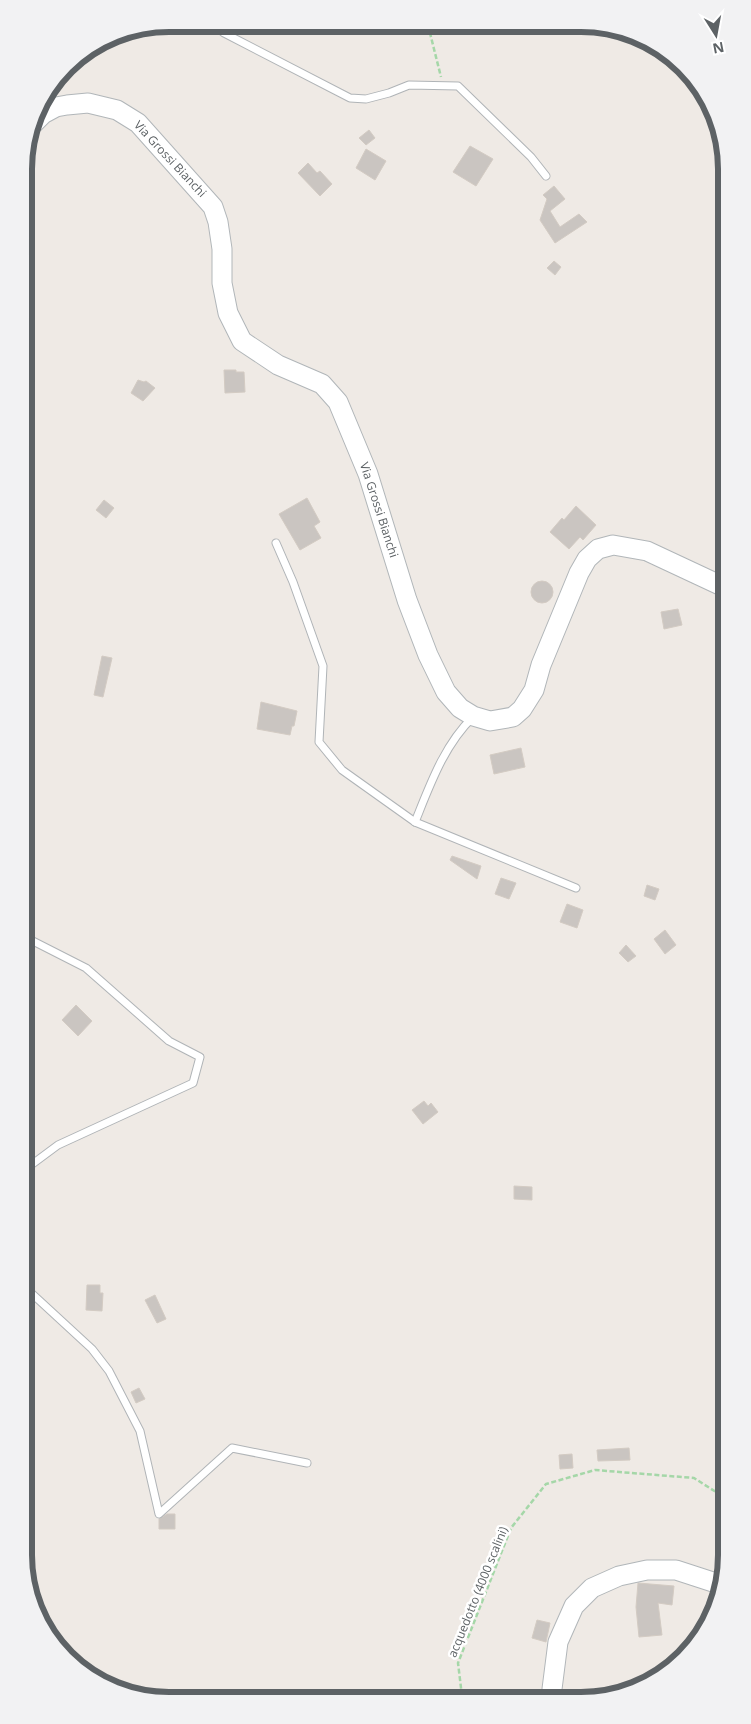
<svg xmlns="http://www.w3.org/2000/svg" width="751" height="1724" font-family="'Open Sans',sans-serif">
<rect width="100%" height="100%" fill="#efeae5"/>
<g fill="#cac5c1" stroke="#d3cbc3">
<path d="M369,130L375,138L366,145L359,138Z"/>
<path d="M470,146L493,159L476,186L453,172Z"/>
<path d="M366,149L386,161L375,180L356,168Z"/>
<path d="M308,163L317,173L320,171L332,184L320,196L298,173Z"/>
<path d="M554,186L565,199L550,211L560,227L579,214L587,222L555,243L540,220L547,199L543,195Z"/>
<path d="M554,261L561,267L555,275L547,268Z"/>
<path d="M224,370H236V372H244L245,392L225,393Z"/>
<path d="M138,380L144,382L146,381L155,388L143,401L131,393Z"/>
<path d="M307,498L320,522L314,526L321,538L300,550L279,514Z"/>
<path d="M104,500L114,508L106,518L96,510Z"/>
<path d="M576,506L596,525L583,540L580,537L569,549L550,532L562,518L564,520Z"/>
<circle cx="542" cy="592" r="11"/>
<path d="M678,609L682,625L664,629L661,612Z"/>
<path d="M102,656L112,658L103,697L94,695Z"/>
<path d="M261,702L297,711L294,726H292L290,735L257,729Z"/>
<path d="M521,748L525,767L494,774L490,755Z"/>
<path d="M452,856L481,866L477,879L450,860Z"/>
<path d="M501,878L516,883L509,899L495,894Z"/>
<path d="M647,885L659,889L655,900L644,896Z"/>
<path d="M567,904L583,910L577,928L560,922Z"/>
<path d="M665,930L676,945L665,954L654,939Z"/>
<path d="M626,945L636,956L628,962L619,953Z"/>
<path d="M76,1005L92,1021L78,1036L62,1020Z"/>
<path d="M424,1101L428,1106L431,1103L438,1112L423,1124L412,1110Z"/>
<path d="M514,1186L532,1187V1200L514,1199Z"/>
<path d="M87,1285H100V1293H103L102,1311L86,1310Z"/>
<path d="M155,1295L166,1319L157,1323L145,1300Z"/>
<path d="M139,1388L145,1399L136,1403L131,1392Z"/>
<path d="M629,1448L630,1460L598,1461L597,1450Z"/>
<path d="M572,1454L573,1468L560,1469L559,1455Z"/>
<path d="M167,1514H175V1529H159V1519Z"/>
<path d="M638,1583L674,1586L672,1605L658,1603L662,1635L639,1637L636,1607Z"/>
<path d="M537,1620L550,1623L546,1642L532,1638Z"/>
</g>
<g fill="none" stroke-linecap="round" stroke-linejoin="round">
<defs>
<g id="service">
<path d="M213,24L224,33L350,98L366,99L389,93L409,85L458,86L531,157L546,176"/>
<path d="M276,543L293,582L323,666L319,742L342,770L415,822"/>
<path d="M473,717C444,745 430,785 415,822L576,888"/>
<path d="M27,938L86,968L169,1041L200,1057L193,1083L58,1145L27,1168"/>
<path d="M28,1290L92,1349L109,1371L140,1431L159,1514L232,1448L307,1463"/>
</g>
<g id="secondary">
<path d="M34,123L43,114L56,107L67,105L88,103L117,110L138,123L213,207L218,222L222,249V283L228,313L242,341L278,365L322,384L338,402L368,474L407,600L428,655L446,692L460,708L473,716L490,721L513,717L522,709L534,690L541,665L579,573L587,559L598,549L613,545L647,551L724,587"/>
<path d="M553,1696L552,1689L558,1642L574,1606L592,1588L619,1576L647,1570H676L719,1584"/>
</g>
</defs>
<use href="#service" stroke="#b0b4b7" stroke-width="9"/>
<use href="#secondary" stroke="#b1b6b9" stroke-width="21"/>
<g stroke="#a5d7a8" stroke-width="2.5" stroke-dasharray="5 2.5" stroke-linecap="butt">
<path d="M428,25L441,77"/>
<path d="M462,1696L458,1663L511,1528L546,1484L595,1470L694,1478L727,1499"/>
</g>
<use href="#service" stroke="#fff" stroke-width="7"/>
<use href="#secondary" stroke="#fff" stroke-width="19"/>
</g>
<g text-anchor="middle" stroke-width="5" stroke-linejoin="round" paint-order="stroke">
<g font-size="12" fill="#5d6265" stroke="#fff">
<text transform="translate(170 159) rotate(47)" y="4">Via Grossi Bianchi</text>
<text transform="translate(379 510) rotate(72)" y="4">Via Grossi Bianchi</text>
<text transform="translate(478 1592) rotate(-68)" y="4">acquedotto (4000 scalini)</text>
</g>
</g>
<path d="M0 0H751V1724H0ZM169 32H581A137 137 0 0 1 718 169V1555A137 137 0 0 1 581 1692H169A137 137 0 0 1 32 1555V169A137 137 0 0 1 169 32Z" fill="#f2f2f3" fill-rule="evenodd"/>
<path fill="none" stroke="#5d6265" stroke-width="6" d="M169 32H581A137 137 0 0 1 718 169V1555A137 137 0 0 1 581 1692H169A137 137 0 0 1 32 1555V169A137 137 0 0 1 169 32Z"/>
<g transform="translate(716 35) rotate(169)" stroke="#ffffff" stroke-width="4" paint-order="stroke">
<path d="M0-4L9 19L0 12L-9 19Z" fill="#5d6265"/>
<text y="-8" font-size="14" font-weight="bold" text-anchor="middle" fill="#5d6265">N</text>
</g>
</svg>
